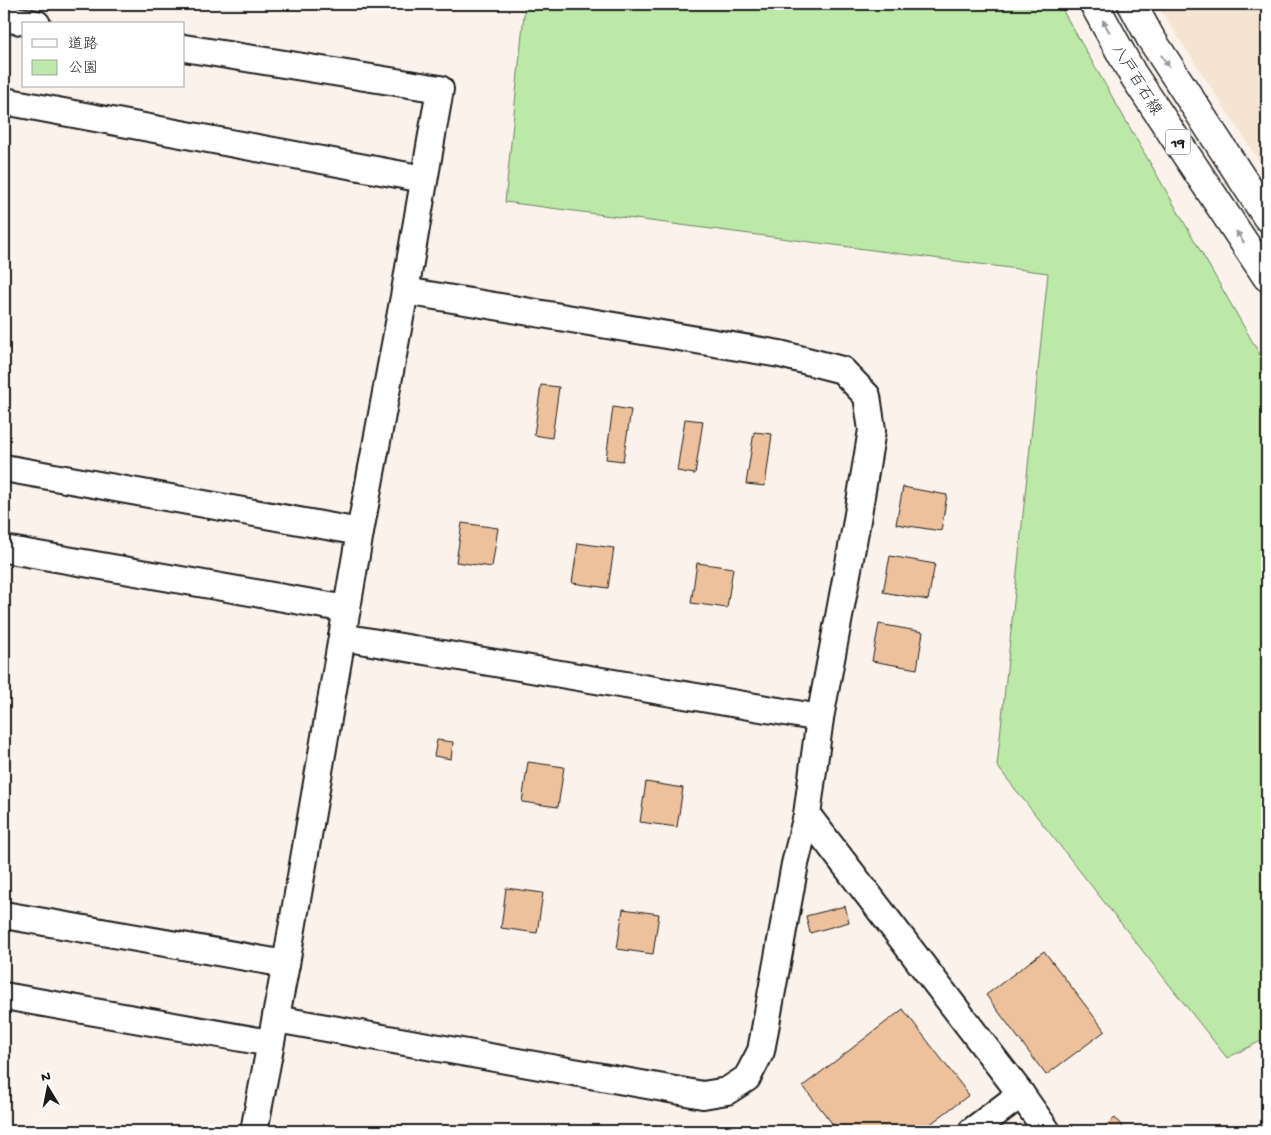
<svg xmlns="http://www.w3.org/2000/svg" width="1271" height="1135" font-family="'Gochi Hand','Klee One',sans-serif">
<rect width="100%" height="100%" fill="#fbf3eb"/>
<filter id="ink" filterUnits="userSpaceOnUse"><feTurbulence type="fractalNoise" baseFrequency=".02" numOctaves="2"/><feDisplacementMap in="SourceGraphic" scale="10" xChannelSelector="R" yChannelSelector="G"/><feConvolveMatrix kernelMatrix="1 2 1 2 8 2 1 2 1" color-interpolation-filters="sRGB"/></filter>
<g filter="url(#ink)">
<path fill="#f6e4d3" d="M1157,4H1267V173L1163,14Z"/>
<path fill="#bce9a7" stroke="#6c8262" d="M525,4H1059L1267,367V1038L1227,1058L997,766L1048,273L505,202Z"/>
<g fill="#ecc19c" stroke="#1c1c1c">
<path d="M541,385L559,387L552,438L534,435Z"/>
<path d="M613,407L631,410L623,461L606,459Z"/>
<path d="M685,419L703,421L695,474L677,471Z"/>
<path d="M754,432L772,434L765,486L746,484Z"/>
<path d="M903,487L947,495L941,531L896,524Z"/>
<path d="M462,523L498,528L492,567L456,562Z"/>
<path d="M578,543L614,548L608,588L572,583Z"/>
<path d="M890,556L935,564L928,600L883,592Z"/>
<path d="M697,563L733,568L727,608L691,603Z"/>
<path d="M879,624L923,632L917,669L872,661Z"/>
<path d="M437,740L453,742L451,759L434,756Z"/>
<path d="M528,762L564,767L558,807L522,802Z"/>
<path d="M646,782L683,788L677,827L640,822Z"/>
<path d="M506,888L543,893L537,933L501,928Z"/>
<path d="M845,906L849,922L810,933L806,916Z"/>
<path d="M623,909L659,914L653,954L617,949Z"/>
<path d="M1044,951L1105,1031L1046,1075L986,995Z"/>
<path d="M903,1009L969,1095L921,1131H838L803,1086Z"/>
<path d="M1115,1118L1126,1131H1099Z"/>
</g>
<g fill="none" stroke-linecap="round" stroke-linejoin="round">
<defs>
<g id="minor">
<path d="M4,18L37,24"/>
<path d="M184,48L440,89L405,291L360,532L286,964L254,1131"/>
<path d="M4,101L424,179"/>
<path d="M405,291L780,354L842,370L867,396L872,430L856,526L820,718L807,815L1021,1094L1047,1131"/>
<path d="M4,468L360,532"/>
<path d="M4,549L347,609"/>
<path d="M342,637L820,718"/>
<path d="M4,915L286,964"/>
<path d="M4,996L270,1043"/>
<path d="M276,1019L703,1095L727,1091L747,1078L761,1051L795,864L807,815"/>
<path d="M972,1131L1021,1094"/>
</g>
<g id="major">
<path d="M1094,4L1132,73L1267,277"/>
<path d="M1132,4L1150,37L1267,217"/>
</g>
</defs>
<use href="#minor" stroke="#1c1c1c" stroke-width="30"/>
<use href="#major" stroke="#1c1c1c" stroke-width="31"/>
<use href="#minor" stroke="#fff" stroke-width="26"/>
<use href="#major" stroke="#fff" stroke-width="28"/>
</g>
<defs><path id="oneway-solid" d="M-6-.8H1V-3.2L6.5 0L1 3.2V.8H-6Z" transform="scale(1.25)"/></defs>
<g fill="#999">
<use href="#oneway-solid" transform="translate(1106 26) rotate(-119)"/>
<use href="#oneway-solid" transform="translate(1165 61) rotate(57)"/>
<use href="#oneway-solid" transform="translate(1240 237) rotate(-123)"/>
</g>
</g>
<g text-anchor="middle" stroke-width="4.5" stroke-linejoin="round" paint-order="stroke">
<rect fill="#fff" stroke="#606060" stroke-width="1" x="1165.5" y="129.5" width="25" height="25" rx="4"/>
<g font-size="15" font-weight="bold" fill="#1c1c1c">
<text x="1178" y="147">19</text>
</g>
<g font-size="16" fill="#1c1c1c" stroke="#fff">
<text transform="translate(1138 79) rotate(58)" y="6">八戸百石線</text>
</g>
</g>
<rect width="1271" height="1135" fill="none" stroke="#fff" stroke-width="20"/>
<rect x="10" y="10" width="1251" height="1115" fill="none" stroke="#1c1c1c" stroke-width="2" filter="url(#ink)"/>
<rect x="22" y="22" width="162" height="65" fill="#ffffff" stroke="#a4a4a4"/>
<rect x="32" y="39" width="25" height="8" fill="#ffffff" stroke="#a4a4a4"/>
<text x="68" y="48" font-size="15" fill="#1c1c1c">道路</text>
<rect x="32" y="60" width="25" height="15" fill="#bce9a7" stroke="#a4a4a4"/>
<text x="68" y="72" font-size="15" fill="#1c1c1c">公園</text>
<g transform="translate(48 1088) rotate(350)" stroke="#ffffff" stroke-width="4" paint-order="stroke">
<path d="M0-4L9 19L0 12L-9 19Z" fill="#1c1c1c"/>
<text y="-8" font-size="14" font-weight="bold" text-anchor="middle" fill="#1c1c1c">N</text>
</g>
</svg>
